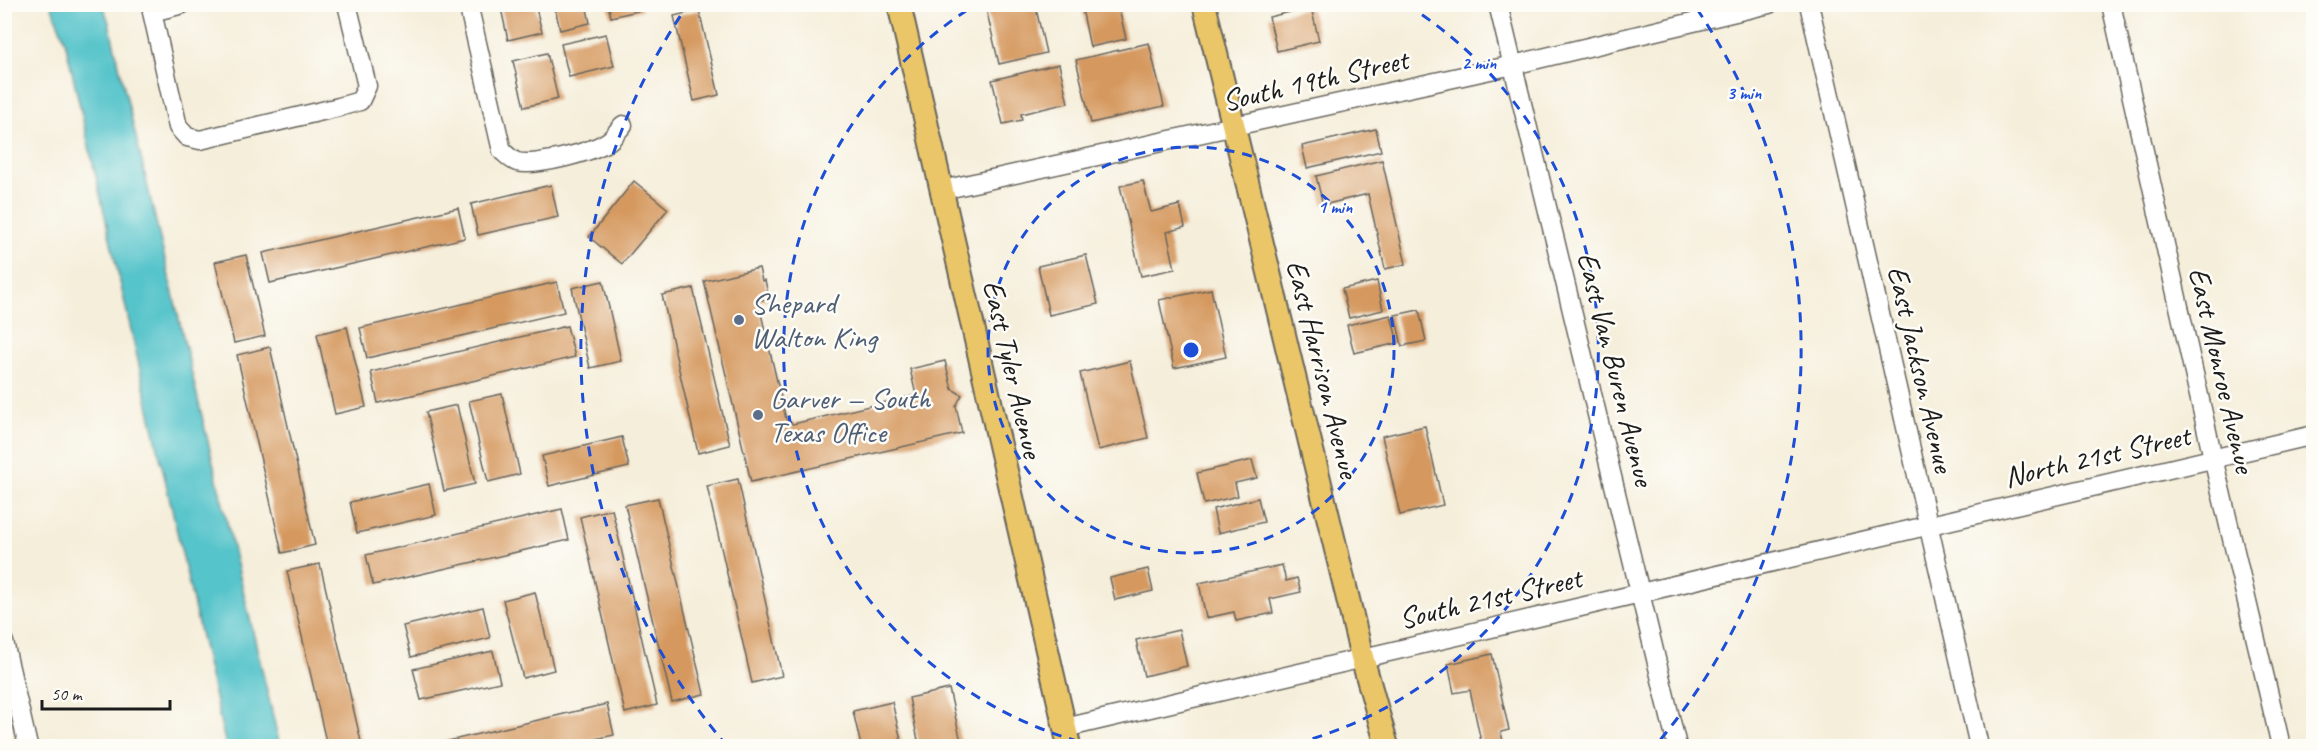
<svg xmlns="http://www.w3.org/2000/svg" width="2318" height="751" font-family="Caveat,sans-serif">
<rect width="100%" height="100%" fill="#fdfcf7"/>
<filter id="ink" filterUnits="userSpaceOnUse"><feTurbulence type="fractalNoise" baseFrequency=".0167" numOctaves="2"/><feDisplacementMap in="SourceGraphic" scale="12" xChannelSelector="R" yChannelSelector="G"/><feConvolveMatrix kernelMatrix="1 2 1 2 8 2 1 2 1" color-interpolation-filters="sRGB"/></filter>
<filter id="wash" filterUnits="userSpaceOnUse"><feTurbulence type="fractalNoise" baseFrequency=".008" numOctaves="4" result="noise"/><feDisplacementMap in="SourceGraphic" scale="24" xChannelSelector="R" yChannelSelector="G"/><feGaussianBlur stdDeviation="1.35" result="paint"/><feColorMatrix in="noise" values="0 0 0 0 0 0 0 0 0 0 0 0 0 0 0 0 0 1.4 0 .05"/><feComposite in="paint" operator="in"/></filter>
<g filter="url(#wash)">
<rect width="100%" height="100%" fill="#f5eeda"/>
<path fill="#57c4cb" stroke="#3a7074" stroke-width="1.5" d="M51,5H103L109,23L280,746H226L65,41Z"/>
<g id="blocks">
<g fill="#d5995e">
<path d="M500,4H535L542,32L508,40Z"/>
<path d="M554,4H586L590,23L560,30Z"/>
<path d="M608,4H640L642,10L611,17Z"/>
<path d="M985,4H1035L1046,53L999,64Z"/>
<path d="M1081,4H1118L1126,39L1090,47Z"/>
<path d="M1311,7L1319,41L1277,51L1269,17Z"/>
<path d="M699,10L719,95L694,101L674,16Z"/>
<path d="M606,34L614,66L569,77L561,44Z"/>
<path d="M1149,43L1164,106L1091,123L1076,60Z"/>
<path d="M547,53L558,99L524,107L513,61Z"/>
<path d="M1059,64L1068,103L1021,114L1022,120L1003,124L992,80Z"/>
<path d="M1376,129L1381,151L1307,168L1302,146Z"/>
<path d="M1382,160L1406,264L1385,269L1368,194L1323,205L1316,176Z"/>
<path d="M634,181L668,209L622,264L589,237Z"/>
<path d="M1143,181L1151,212L1180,205L1185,227L1167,232L1175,269L1141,276L1120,186Z"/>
<path d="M551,185L558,217L478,235L471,204Z"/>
<path d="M458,208L465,238L270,283L263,253Z"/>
<path d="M246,255L265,336L234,343L215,262Z"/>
<path d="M1086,255L1098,304L1049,315L1038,266Z"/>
<path d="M759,268L762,281L765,280L769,298L758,301L786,419L793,424L916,395L910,369L945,361L952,389L962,395L956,406L962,433L751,482L704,281Z"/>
<path d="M603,281L621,361L590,368L572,288Z"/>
<path d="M1377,281L1383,310L1349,318L1342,289Z"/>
<path d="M557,282L564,312L367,358L360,328Z"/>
<path d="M693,288L730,445L698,453L662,295Z"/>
<path d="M1211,289L1226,357L1174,368L1159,300Z"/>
<path d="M1419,310L1426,341L1402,346L1395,315Z"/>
<path d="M1391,315L1398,343L1354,353L1347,325Z"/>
<path d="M567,326L575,357L378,403L371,372Z"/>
<path d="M347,327L366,407L335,414L317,334Z"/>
<path d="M270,347L315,545L282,553L237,355Z"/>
<path d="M1130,361L1148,438L1098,450L1080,373Z"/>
<path d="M502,394L520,474L488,482L469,401Z"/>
<path d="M457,405L475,484L444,491L426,412Z"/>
<path d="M1425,426L1443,505L1400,515L1382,436Z"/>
<path d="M622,437L629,467L549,486L542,456Z"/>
<path d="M1252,460L1257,478L1235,483L1238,496L1204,504L1197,473Z"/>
<path d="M738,479L782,676L752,683L707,486Z"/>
<path d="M429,484L436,515L357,533L350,502Z"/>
<path d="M658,498L704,694L672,702L625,505Z"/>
<path d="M1258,498L1264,522L1218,533L1213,509Z"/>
<path d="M562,509L569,540L373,585L366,555Z"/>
<path d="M612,509L657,705L625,713L580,517Z"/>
<path d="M320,564L362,746H327L287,571Z"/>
<path d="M1282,565L1286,581L1297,578L1301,592L1270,599L1273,613L1236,621L1234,612L1206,618L1199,583Z"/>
<path d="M1148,569L1153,591L1115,600L1110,578Z"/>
<path d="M535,592L554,670L523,678L503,600Z"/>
<path d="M483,607L490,638L411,657L403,626Z"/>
<path d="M1179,630L1187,666L1144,676L1136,640Z"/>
<path d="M493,651L500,682L421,700L413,669Z"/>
<path d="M1492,654L1509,730L1501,732L1504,746H1482L1470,690L1454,693L1448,664Z"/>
<path d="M949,689L962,746H861L853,711L892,702L902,744L918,740L909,698Z"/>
<path d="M607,704L614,735L563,746H427Z"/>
</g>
</g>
</g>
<g filter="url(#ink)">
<use href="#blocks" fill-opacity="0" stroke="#68665e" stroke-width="1.5"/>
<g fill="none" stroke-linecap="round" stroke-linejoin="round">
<defs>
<g id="minor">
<path d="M183,4L152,12L178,127L187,137L200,140L339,107L360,101L367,86L347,4"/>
<path d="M468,4L502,151C507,155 511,160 517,162C534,167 596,152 611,139C615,135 619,129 623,125"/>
<path d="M1498,4L1677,746"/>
<path d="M1809,4L1979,746"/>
<path d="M2111,4L2213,458L2281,746"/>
<path d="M942,190L1513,65L1769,4"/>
<path d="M4,642L28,746"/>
<path d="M1065,728L2314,435"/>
</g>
<g id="major">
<path d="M899,4L1069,746"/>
<path d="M1204,4L1362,657L1387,746"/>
</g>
</defs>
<use href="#minor" stroke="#68665e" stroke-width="21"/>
<use href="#major" stroke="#68665e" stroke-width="26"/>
<use href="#minor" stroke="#fff" stroke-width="18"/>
<use href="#major" stroke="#ebc669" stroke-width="22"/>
</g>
</g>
<g fill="none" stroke="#1d4ed8" stroke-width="3" stroke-dasharray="10 8">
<circle cx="1191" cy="350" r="203"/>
<path d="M1096 746A407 407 0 0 1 975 5M1407 5A407 407 0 0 1 1286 746"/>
<path d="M727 746A610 610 0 0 1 685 9M1697 9A610 610 0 0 1 1655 746"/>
</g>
<g fill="#5c6f8a" stroke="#fdfcf7" stroke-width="2">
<circle cx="739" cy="320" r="6"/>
<circle cx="758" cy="415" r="6"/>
</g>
<g text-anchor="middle" stroke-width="5" stroke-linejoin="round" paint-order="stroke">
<g font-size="30" fill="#1c1c1c" stroke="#fdfcf7">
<text transform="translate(1315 80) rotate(-13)" y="10">South 19th Street</text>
<text transform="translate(1013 369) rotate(77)" y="10">East Tyler Avenue</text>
<text transform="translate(1323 369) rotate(76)" y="10">East Harrison Avenue</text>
<text transform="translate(1616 369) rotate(76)" y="10">East Van Buren Avenue</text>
<text transform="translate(1921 369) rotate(77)" y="10">East Jackson Avenue</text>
<text transform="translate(2222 370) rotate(77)" y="10">East Monroe Avenue</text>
<text transform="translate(2097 456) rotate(-13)" y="10">North 21st Street</text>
<text transform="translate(1490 598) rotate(-13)" y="10">South 21st Street</text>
</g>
<g font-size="30" fill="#4e5e75" stroke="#fdfcf7" text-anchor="start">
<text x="751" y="313">Shepard<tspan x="751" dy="34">Walton King</tspan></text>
<text x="770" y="408">Garver — South<tspan x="770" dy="34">Texas Office</tspan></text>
</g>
</g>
<circle cx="1191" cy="350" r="9" fill="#1d4ed8" stroke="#fdfcf7" stroke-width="3"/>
<g font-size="18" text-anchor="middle" font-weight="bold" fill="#1d4ed8" stroke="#fdfcf7" stroke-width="5" stroke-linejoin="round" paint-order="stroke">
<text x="1479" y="69">2 min</text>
<text x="1744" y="99">3 min</text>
<text x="1335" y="213">1 min</text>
</g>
<rect width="2318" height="751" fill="none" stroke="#fdfcf7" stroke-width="24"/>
<path d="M42 700v9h128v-9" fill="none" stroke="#1c1c1c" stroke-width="3"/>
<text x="51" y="700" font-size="18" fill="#1c1c1c" stroke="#fdfcf7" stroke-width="4.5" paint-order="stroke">50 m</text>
</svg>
